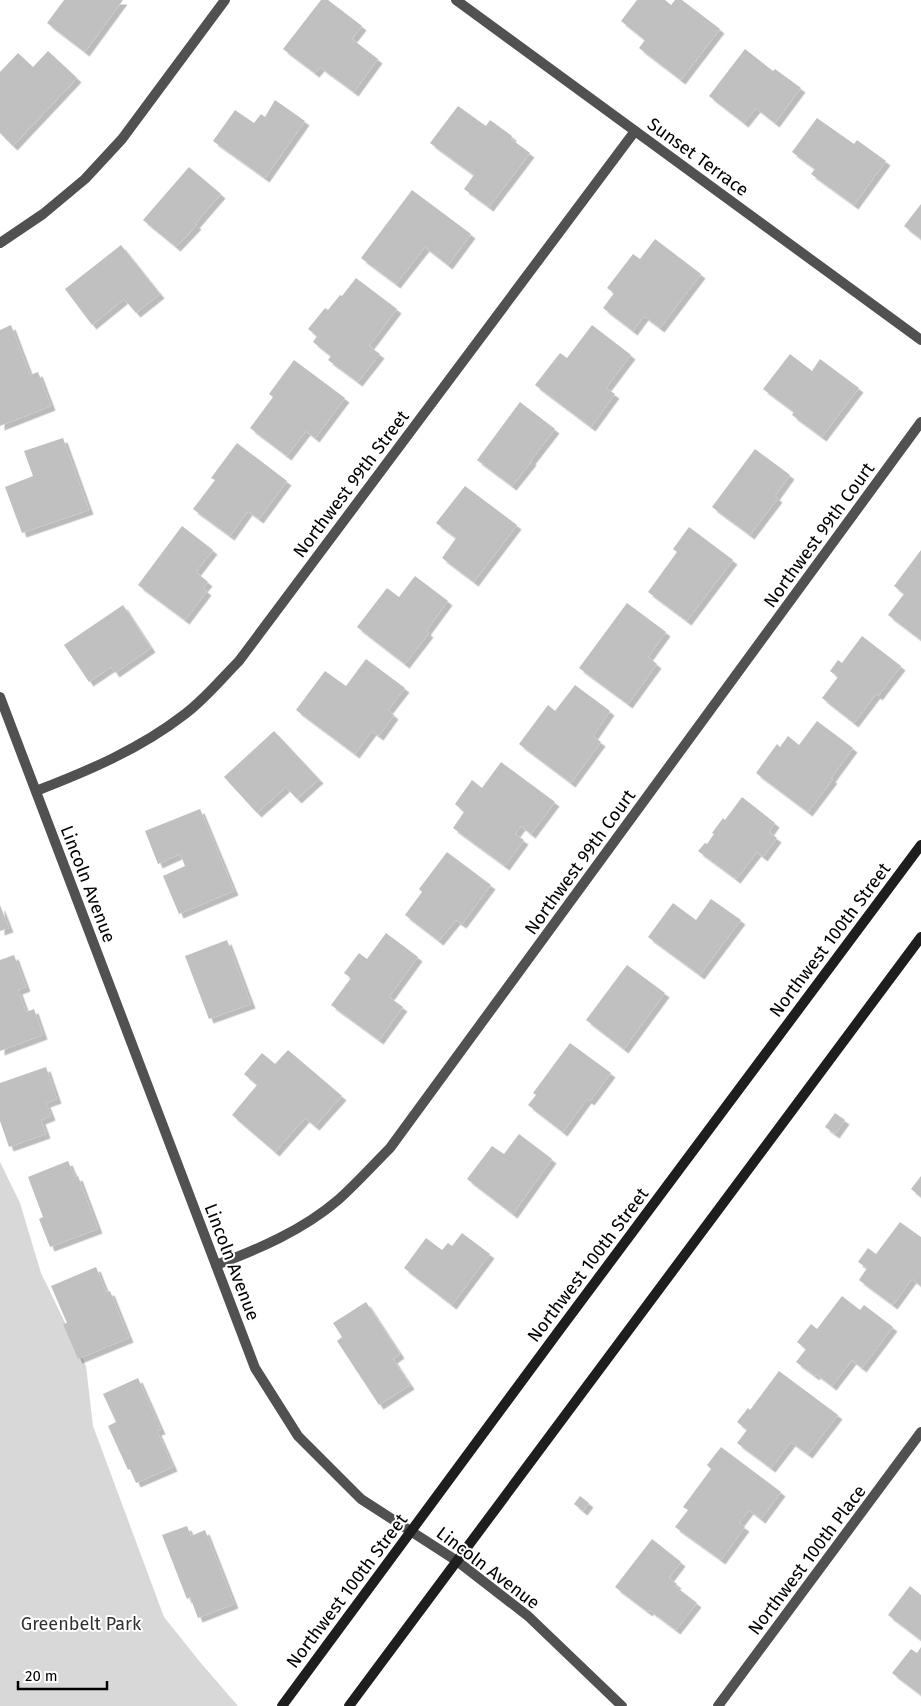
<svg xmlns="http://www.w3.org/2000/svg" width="921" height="1706" font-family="'Fira Sans',sans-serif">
<defs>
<filter id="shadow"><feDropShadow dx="4.5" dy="4.5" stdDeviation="0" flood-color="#0004"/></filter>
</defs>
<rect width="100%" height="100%" fill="#fff"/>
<path fill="#d8d8d8" d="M0,1162L20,1203L41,1273L86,1366L93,1426L164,1617L200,1662L238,1706H0Z"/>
<g fill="#c0c0c0" filter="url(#shadow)">
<path d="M64,0H123L85,52L47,23Z"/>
<path d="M321,0H328L362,26L352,39L378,59L354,92L320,67L315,73L283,49Z"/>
<path d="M637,0H665L671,5L675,0H682L720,29L681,80L639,48L645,40L621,21Z"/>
<path d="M745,49L773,71L775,69L801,88L775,123L756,108L744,123L709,96Z"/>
<path d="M48,51L77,78L13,146L0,133V72L18,53L33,67Z"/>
<path d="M275,100L305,121L265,178L213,141L235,110L254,123L261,114L265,117Z"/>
<path d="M458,106L486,126L490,120L512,136L511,139L530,153L489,207L464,189L474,175L430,143Z"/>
<path d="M817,118L854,144L857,140L886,161L854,205L811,174L815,169L792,152Z"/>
<path d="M189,167L221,194L195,224L197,225L176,247L143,220Z"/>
<path d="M412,190L471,234L448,265L425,247L396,284L361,258Z"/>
<path d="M921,204V239L904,226Z"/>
<path d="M655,239L701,274L660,328L644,316L633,331L603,308L614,293L607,288L633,254L640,259Z"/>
<path d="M121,245L160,294L136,313L124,299L92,325L65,289Z"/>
<path d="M356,278L397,309L369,346L380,354L358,382L328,360L331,356L313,342L317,336L308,329L325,308L328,310L340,295L342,296Z"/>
<path d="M11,325L30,375L38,372L51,406L0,426V330Z"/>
<path d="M592,325L631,355L606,388L615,394L591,427L535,385L560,353L567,358Z"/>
<path d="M790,354L812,371L820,359L859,388L822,437L792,415L794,412L763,389Z"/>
<path d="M294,360L345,398L315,438L306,431L287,456L250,428L273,397L269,394Z"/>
<path d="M520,402L555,429L531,460L532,461L512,486L477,460Z"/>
<path d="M63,438L89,510L22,533L5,487L33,476L24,451Z"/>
<path d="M237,443L287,481L259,519L248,511L230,536L193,509L215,480L211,478Z"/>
<path d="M755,449L790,475L775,496L778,498L750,535L712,507Z"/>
<path d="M465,486L517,525L474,582L442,558L456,538L436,523Z"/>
<path d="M182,526L213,550L196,572L208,582L203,588L207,591L185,620L138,585Z"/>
<path d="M689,527L733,560L687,621L648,592L677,552L673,549Z"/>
<path d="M921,550V640L888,615L904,594L894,586Z"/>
<path d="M415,576L448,601L426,631L429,633L405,664L357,627L387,588L399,597Z"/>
<path d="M627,603L666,632L648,657L657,664L628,704L579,668Z"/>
<path d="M123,605L151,648L115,673L111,667L89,682L64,645Z"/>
<path d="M862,636L901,666L878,696L876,694L854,723L822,698L838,677L830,671L838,660L842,663Z"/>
<path d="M366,659L405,688L388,710L394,715L379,736L372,731L355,754L296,710L325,671L346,686Z"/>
<path d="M575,685L610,711L593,736L601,742L571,783L519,744L548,705L555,711Z"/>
<path d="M817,721L853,748L831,778L833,779L808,812L756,773L777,744L780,747L788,736L799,745Z"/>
<path d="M274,731L319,779L297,799L286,787L257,813L224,777Z"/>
<path d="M501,762L555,802L531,834L521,826L515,834L524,840L505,866L453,828L464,812L455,804L472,780L482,788Z"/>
<path d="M742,797L775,823L769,832L777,838L763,857L757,852L736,879L698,851L705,843L707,844L714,834L712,833L723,818L725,820Z"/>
<path d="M200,809L234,891L179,914L163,876L185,866L180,854L158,864L145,831Z"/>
<path d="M447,852L491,885L462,924L456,920L439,941L405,915L422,892L419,889Z"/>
<path d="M711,899L741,920L700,975L648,937L673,903L696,920Z"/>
<path d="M0,905L9,928L0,931Z"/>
<path d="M386,933L418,957L389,997L403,1007L379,1040L331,1005L351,978L344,973L359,953L367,959Z"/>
<path d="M227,940L251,1004L209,1019L185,956Z"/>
<path d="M14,955L26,987L18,990L26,1012L34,1009L43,1035L0,1051V960Z"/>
<path d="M627,965L665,993L624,1049L586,1020Z"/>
<path d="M570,1043L611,1073L590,1101L587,1099L563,1132L528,1105L536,1095L533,1093Z"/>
<path d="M288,1050L342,1096L315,1126L305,1118L275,1152L232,1115L257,1085L244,1074L262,1053L275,1064Z"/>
<path d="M46,1067L57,1099L46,1103L51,1116L41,1120L46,1134L9,1147L0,1121V1083Z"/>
<path d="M835,1113L845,1120L835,1134L825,1127Z"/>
<path d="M519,1134L552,1159L513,1214L467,1179L492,1146L504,1154Z"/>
<path d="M68,1161L75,1177L78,1176L98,1229L50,1247L39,1219L43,1217L28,1177Z"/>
<path d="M921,1176V1197L911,1189Z"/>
<path d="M900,1222L921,1237V1286L912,1279L893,1305L859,1280L867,1268L858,1262L868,1248L876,1254Z"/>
<path d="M462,1233L490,1254L452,1305L404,1268L426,1238L442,1250L448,1243L452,1246Z"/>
<path d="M96,1267L106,1292L110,1291L129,1338L78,1359L63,1324L67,1323L51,1286Z"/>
<path d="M842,1296L860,1310L864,1305L893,1327L862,1368L852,1360L832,1386L816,1374L815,1376L796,1362L806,1349L797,1342L811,1324L817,1329Z"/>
<path d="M366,1302L400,1354L393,1359L410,1385L379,1405L337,1341L342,1337L333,1323Z"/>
<path d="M779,1371L838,1415L808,1454L791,1442L771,1468L737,1443L747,1430L737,1422L748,1408L750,1410Z"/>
<path d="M138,1378L161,1430L157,1431L173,1467L136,1483L130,1469L128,1470L108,1426L116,1422L103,1394Z"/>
<path d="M721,1447L781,1492L761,1519L749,1510L739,1523L745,1527L721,1560L675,1527L688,1510L683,1507L711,1469L707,1465Z"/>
<path d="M580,1496L589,1503L583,1511L574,1504Z"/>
<path d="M187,1526L191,1536L205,1530L234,1604L198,1618L190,1597L187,1599L162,1535Z"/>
<path d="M652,1539L681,1562L669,1578L677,1584L675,1586L697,1603L676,1630L649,1610L648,1612L615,1587Z"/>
<path d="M910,1586L921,1595V1640L888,1615Z"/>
<path d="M921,1647V1695L892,1673L911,1649L917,1653Z"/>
</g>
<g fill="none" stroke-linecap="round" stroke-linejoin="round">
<g stroke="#515151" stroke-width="10">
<path d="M456,0L921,340"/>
<path d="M0,243L43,214L85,179L122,139L225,0"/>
<path d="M0,697L255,1368L298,1436L361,1499L457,1561L528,1616L622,1706"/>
<path d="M36,791C88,771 140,749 185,714C205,699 222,678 239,661L635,131"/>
<path d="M216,1265C259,1249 303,1230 338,1200C356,1184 373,1165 390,1148L921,422"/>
<path d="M718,1706L921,1432"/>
</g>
<g stroke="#1e1e1e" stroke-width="10">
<path d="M282,1706L558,1332L921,845"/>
<path d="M349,1706L921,937"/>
</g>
</g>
<g text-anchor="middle" stroke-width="4" stroke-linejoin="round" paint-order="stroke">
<g font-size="18" fill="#000" stroke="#fff">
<text transform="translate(698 157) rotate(36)" y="6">Sunset Terrace</text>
<text transform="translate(351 484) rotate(-53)" y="6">Northwest 99th Street</text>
<text transform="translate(819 535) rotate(-54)" y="6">Northwest 99th Court</text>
<text transform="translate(580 862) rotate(-54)" y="6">Northwest 99th Court</text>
<text transform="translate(88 884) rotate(69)" y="6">Lincoln Avenue</text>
<text transform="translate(830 940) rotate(-53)" y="6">Northwest 100th Street</text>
<text transform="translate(232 1262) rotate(69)" y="6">Lincoln Avenue</text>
<text transform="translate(588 1265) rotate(-53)" y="6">Northwest 100th Street</text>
<text transform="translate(807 1560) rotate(-53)" y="6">Northwest 100th Place</text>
<text transform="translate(488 1568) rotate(37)" y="6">Lincoln Avenue</text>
<text transform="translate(347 1591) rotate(-53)" y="6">Northwest 100th Street</text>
</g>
<g font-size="18" fill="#2f2f2f" stroke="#fff">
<text x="81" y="1630">Greenbelt Park</text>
</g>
</g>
<path d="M18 1681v8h89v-8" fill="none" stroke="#000000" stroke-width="2.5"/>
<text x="25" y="1681" font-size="15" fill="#000000" stroke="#ffffff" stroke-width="4" paint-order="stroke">20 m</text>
</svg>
